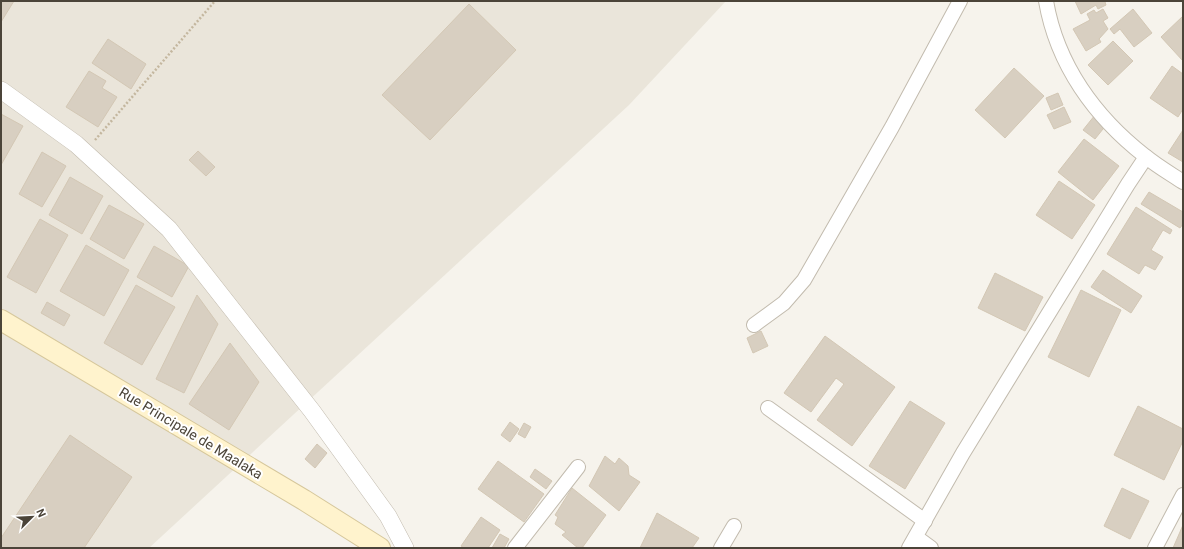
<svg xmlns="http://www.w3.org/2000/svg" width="1184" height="549" font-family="Roboto,sans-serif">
<rect width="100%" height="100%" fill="#f6f3ec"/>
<path fill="#eae5da" d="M1,1H726L629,105L149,548H1Z"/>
<g fill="#d8cfc1" stroke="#d3c7b4">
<path d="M1,1H14L1,22Z"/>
<path d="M1075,1H1107L1105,2L1106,5L1098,9L1096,5L1081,14Z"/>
<path d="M469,4L516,50L430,140L382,95Z"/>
<path d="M1103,9L1108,18L1103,21L1108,29L1099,39L1101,42L1086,51L1073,29L1090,20L1087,14L1094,10L1096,13Z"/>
<path d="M1133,9L1152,33L1134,47L1120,29L1114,34L1110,29Z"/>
<path d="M1183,16V61L1161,37Z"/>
<path d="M108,39L146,64L131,89L92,63Z"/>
<path d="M1113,41L1133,61L1108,85L1088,65Z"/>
<path d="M1172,66L1183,74V109L1178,117L1150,98Z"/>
<path d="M1014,68L1044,96L1005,138L975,110Z"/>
<path d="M89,71L106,81L102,88L117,97L98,127L66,107Z"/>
<path d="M1058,93L1063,105L1051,110L1046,98Z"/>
<path d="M1064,107L1071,122L1054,129L1047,115Z"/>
<path d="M1,114L23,126L1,165Z"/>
<path d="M1095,115L1107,124L1095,139L1083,130Z"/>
<path d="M1183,130V162L1168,153Z"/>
<path d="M1084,139L1119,166L1093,200L1058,172Z"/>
<path d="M198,151L215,167L206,176L189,160Z"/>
<path d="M42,152L66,166L42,207L19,194Z"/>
<path d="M70,177L103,196L82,234L49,215Z"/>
<path d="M1059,181L1095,205L1072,239L1036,215Z"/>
<path d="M1149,192L1183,212V224L1180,228L1141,204Z"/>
<path d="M109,205L144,224L124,259L90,239Z"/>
<path d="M1136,207L1172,230L1170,234L1163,230L1151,250L1163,257L1155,270L1145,265L1139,274L1107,254Z"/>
<path d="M40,219L68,235L36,293L7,277Z"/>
<path d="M86,245L129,270L104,316L60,291Z"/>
<path d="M154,246L189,266L172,297L137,277Z"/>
<path d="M1103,270L1142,296L1131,313L1091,287Z"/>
<path d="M995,273L1043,297L1025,331L978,308Z"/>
<path d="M136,285L175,307L142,365L104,343Z"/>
<path d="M1081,290L1121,310L1089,377L1048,357Z"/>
<path d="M197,295L218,324L184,393L156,379Z"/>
<path d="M47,302L70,315L64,326L41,313Z"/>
<path d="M761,331L768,346L753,353L747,338Z"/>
<path d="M825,336L895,387L852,446L817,420L844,384L836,378L811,412L784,393Z"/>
<path d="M230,343L259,382L229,430L189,404Z"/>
<path d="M910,401L945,423L905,489L869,466Z"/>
<path d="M1138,406L1183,429V441L1164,480L1114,455Z"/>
<path d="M510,422L519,429L510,442L501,435Z"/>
<path d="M524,423L531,427L525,438L518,434Z"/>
<path d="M70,435L132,477L84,548H1V538Z"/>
<path d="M317,444L327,453L315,468L305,459Z"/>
<path d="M605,456L615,464L619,458L628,466L629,475L640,482L619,511L589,486Z"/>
<path d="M498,461L544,494L524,522L478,489Z"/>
<path d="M535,469L552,481L546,489L530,477Z"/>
<path d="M572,488L606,515L582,548H578L562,535L566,532L555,524L558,517L555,515Z"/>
<path d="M1122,488L1149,501L1130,539L1104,526Z"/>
<path d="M657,513L699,538L692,548H640Z"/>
<path d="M481,517L500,530L488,548H464L461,546Z"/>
<path d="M1183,525V548H1173Z"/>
<path d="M500,534L509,539L504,548H492Z"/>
</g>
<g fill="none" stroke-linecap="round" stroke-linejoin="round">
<defs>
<g id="minor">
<path d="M1046,1C1057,65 1095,117 1145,156C1157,166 1171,174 1183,182"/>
<path d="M754,325L784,303L804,280L892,127L960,1"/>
<path d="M768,408L925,521"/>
<path d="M916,537L931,548"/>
<path d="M515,548L578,467"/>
<path d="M721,548L734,526"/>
<path d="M909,548L963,453L1128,184L1146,157"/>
<path d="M1155,548L1183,495"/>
</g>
<path id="tertiary" d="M1,90L76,144L169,229L312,411L388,516L405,548"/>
<path id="secondary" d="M1,320L304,500L380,548"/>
</defs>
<use href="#minor" stroke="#c2bbae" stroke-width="16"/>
<use href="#tertiary" stroke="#c2bbae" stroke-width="18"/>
<use href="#secondary" stroke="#d6c79b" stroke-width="22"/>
<path stroke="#c4b79f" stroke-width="2.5" stroke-dasharray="2 2" stroke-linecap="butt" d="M95,140L215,1"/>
<use href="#minor" stroke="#fff" stroke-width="14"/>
<use href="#tertiary" stroke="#fff" stroke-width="17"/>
<use href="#secondary" stroke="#fff3cd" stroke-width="20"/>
</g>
<g text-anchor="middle" stroke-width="4" stroke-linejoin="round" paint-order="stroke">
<g font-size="14" fill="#4b4439" stroke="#fff">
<text transform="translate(191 433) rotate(31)" y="5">Rue Principale de Maalaka</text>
</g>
</g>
<rect width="1184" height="549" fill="none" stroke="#4b4439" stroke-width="4"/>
<g transform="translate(32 517) rotate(66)" stroke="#ffffff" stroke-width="3" paint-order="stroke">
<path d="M0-3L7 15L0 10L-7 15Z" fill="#4b4439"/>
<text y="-6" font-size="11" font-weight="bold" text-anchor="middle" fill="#4b4439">N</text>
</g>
</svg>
